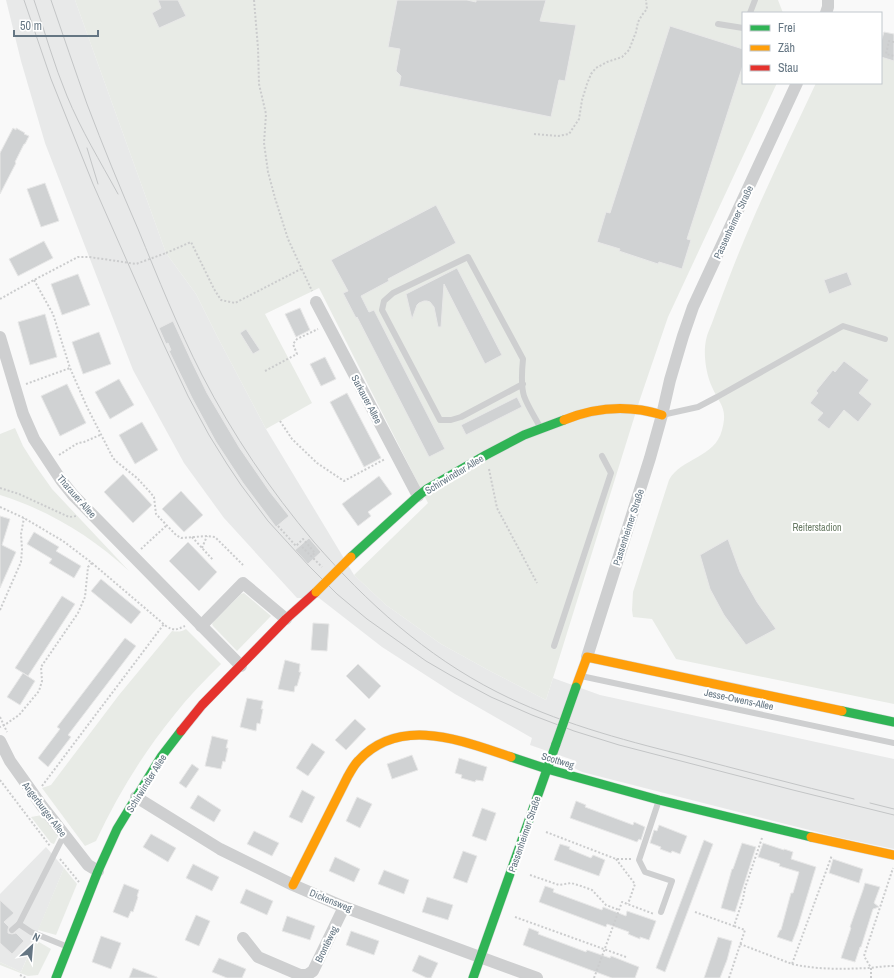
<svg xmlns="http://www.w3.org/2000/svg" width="894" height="978" font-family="'Archivo Narrow',sans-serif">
<rect width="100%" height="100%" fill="#f9f9f9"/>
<g fill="#e8e9e9">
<path d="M6,0H75L166,253L196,294L217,336L266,429L354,575L386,605L441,644L490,671L546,700L553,678L600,695L894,759V849L837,837L582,772L574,768L576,761L530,745L532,738L455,694L382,647L319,598H297L224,518L184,463L133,370L45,143L21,61Z"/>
<path d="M46,847L64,868L21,972L0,962V894Z"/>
</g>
<g fill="#e8ebe6">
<path d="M75,0H778L783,13H743V83H777L668,317L639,402L553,678L546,700L490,671L441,644L386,605L354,575L428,503L319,288L265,314L312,403L266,429L217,336L196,294L166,253Z"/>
<path d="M881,57L894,61V704L676,659L652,619L633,617L632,610L633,592L669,480C681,458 715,458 722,430C728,408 720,405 712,387C706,374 703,354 706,340C707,334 710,328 712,323C717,309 722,296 727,283C753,214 785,149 816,83H881Z"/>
<path d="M15,428L23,446L35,465L52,489L129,571C91,536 50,511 0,495V434Z"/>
<path d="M244,593L271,616L237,651L213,626L212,624L214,621L241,594Z"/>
<path d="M186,629L221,664C205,680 189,696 175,714C143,753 117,796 96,841L85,846L42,788L51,785L119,695L172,631C178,632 181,632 186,629Z"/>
<path d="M42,815L58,836L54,844L51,843L31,817Z"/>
<path d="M64,868L77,884L56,935L38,930Z"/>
<path d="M39,942L51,949L38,975L28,976L0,965V962L21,972L33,944Z"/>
</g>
<g fill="#d0d2d3" stroke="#e8e8e8">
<path d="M158,0H178L186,16L159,28L152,13L161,8Z"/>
<path d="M397,0H467L476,2V0H546L540,21L576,25L565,81L559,80L551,117L399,86L401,76L396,71L400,49L388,47Z"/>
<path d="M670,26L743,49V65L687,239L691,240L682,269L659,262L658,264L619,251L620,249L597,242L606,212L610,213Z"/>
<path d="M884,32L894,34V61L881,57V42Z"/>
<path d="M13,128L16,130V128L25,133L24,134L29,136L25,144H24L15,162L16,163L0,194V153Z"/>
<path d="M45,183L59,221L41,227L27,189Z"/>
<path d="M436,205L456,243L388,279L389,281L361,296L369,312L374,310L445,449L429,457L357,317L356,318L343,293L348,291L331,260Z"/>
<path d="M44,241L53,258L18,276L9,259Z"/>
<path d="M457,268L502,355L485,364L444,284L441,327H438L434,307L430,302L427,301H424L419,303L417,305L412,319L406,294Z"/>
<path d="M847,272L852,285L829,294L824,280Z"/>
<path d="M78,274L90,305L62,315L51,284Z"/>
<path d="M300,308L310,330L296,337L285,314Z"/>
<path d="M45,314L57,357L30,365L18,322Z"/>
<path d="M173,321L191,360L207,393L239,447L270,492L289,516L276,527L243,483L216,442L192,398L169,351L171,350L168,343L166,344L159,328Z"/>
<path d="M246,329L260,350L253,354L240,333Z"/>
<path d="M99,332L111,364L83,374L72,342Z"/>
<path d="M325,357L336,379L321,386L310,364Z"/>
<path d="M844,361L869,380L859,393L872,404L858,422L844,410L829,429L817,420L823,413L810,403L818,393L816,391L833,370L835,372Z"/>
<path d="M119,379L134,405L110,419L95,392Z"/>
<path d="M67,384L86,423L60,436L41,396Z"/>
<path d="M347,393L381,458L364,467L330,402Z"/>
<path d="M517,397L522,407L466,435L461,425Z"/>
<path d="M142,422L158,450L135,464L119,435Z"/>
<path d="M123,474L152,505L133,523L104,492Z"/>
<path d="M379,476L392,494L368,512L371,516L358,526L342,504Z"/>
<path d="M181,491L203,515L184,532L162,509Z"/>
<path d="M0,516L10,519L2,545L16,552L0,588Z"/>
<path d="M34,532L59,547L56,551L81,566L74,578L49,563L52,559L27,544Z"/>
<path d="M309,538L321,552L308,564L295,550Z"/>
<path d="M728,539L740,572L757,602L776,629L746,645L724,615L710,589L700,555Z"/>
<path d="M188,542L217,572L199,591L169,561Z"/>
<path d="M101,579L141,612L131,624L91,591Z"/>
<path d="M62,596L75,604L28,676L15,668Z"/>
<path d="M313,623L329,624L327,651L311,650Z"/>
<path d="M125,638L136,646L68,735L71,737L48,767L38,758L60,729L57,727Z"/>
<path d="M285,660L300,664L299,672H301L297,686H295L294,692L278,689Z"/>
<path d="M358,664L381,686L369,699L346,676Z"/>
<path d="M23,673L35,681L20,705L7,697Z"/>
<path d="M247,698L263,701L261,709H263L260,724L257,723L256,731L240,727Z"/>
<path d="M355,719L366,729L346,750L335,740Z"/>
<path d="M212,736L228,740L226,748H228L225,762L223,761L221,769L205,766Z"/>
<path d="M312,743L325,752L308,776L296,768Z"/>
<path d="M412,755L418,770L392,779L387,764Z"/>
<path d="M459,758L487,767L483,781L476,780L475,782L461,778L462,775L455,773Z"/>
<path d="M192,764L199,769L186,788L179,783Z"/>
<path d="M302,790L315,797L302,823L289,817Z"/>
<path d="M198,795L221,810L214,822L190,808Z"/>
<path d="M357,797L372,804L360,828L346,821Z"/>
<path d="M576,801L586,805L585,807L633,825L634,822L645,827L641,840L639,839L637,842L570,818Z"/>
<path d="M482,808L496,813L486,841L472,836Z"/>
<path d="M659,825L687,836L680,854L672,851L671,853L660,849L661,847L650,843L654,830L657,831Z"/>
<path d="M254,831L279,843L272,856L247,844Z"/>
<path d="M151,834L176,848L168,862L143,847Z"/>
<path d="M704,840L713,844L665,972L656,968Z"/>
<path d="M742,843L756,847L735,912L721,908L732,869H733Z"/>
<path d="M763,843L784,850V849L793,852L791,859L816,867L798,926L792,942L777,937L780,930H781L791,893H793L799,872L779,866L780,864L758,857Z"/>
<path d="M560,844L570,847L569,849L591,858L593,855L605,860L599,876L554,860Z"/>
<path d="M463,851L477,856L467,883L453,878Z"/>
<path d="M335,857L360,869L354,882L329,871Z"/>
<path d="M833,859L863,869L859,883L829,873Z"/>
<path d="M193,864L219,877L212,891L186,878Z"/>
<path d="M384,870L409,880L404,894L378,884Z"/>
<path d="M865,883L880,887L874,903L879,907L873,909L861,947H860L855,962L841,958L851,928L850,927L863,890Z"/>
<path d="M124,884L139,890L137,896L138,897L133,912L131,911L128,918L113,912Z"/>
<path d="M545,886L554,889L553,892L602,910L603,907L626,916L627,911L656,921L649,940L640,937V939L628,934L629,932L607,924L606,927L539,902Z"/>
<path d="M246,889L273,901L267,915L240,903Z"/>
<path d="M427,897L453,905L448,920L422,912Z"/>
<path d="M0,900L14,913L4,922L9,927L8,929V933L12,934L16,933L24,941L12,954L0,943Z"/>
<path d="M196,915L210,921L199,946L185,940Z"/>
<path d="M287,916L315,926L310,940L282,931Z"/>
<path d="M529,928L539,932L538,934L586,952L587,950L610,958L611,956L639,967L635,978H612L523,945Z"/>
<path d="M351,931L379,941L374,955L346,945Z"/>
<path d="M101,936L121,943L111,969L92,962Z"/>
<path d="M718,937L732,941L727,960L720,978H704Z"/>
<path d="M419,955L438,963L431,978H427L412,971Z"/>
<path d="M219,958L246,969L242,978H227L212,972Z"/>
<path d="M133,968L157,977V978H129Z"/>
</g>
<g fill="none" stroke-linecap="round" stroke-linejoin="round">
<defs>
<g id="fast">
<path d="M351,557L418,496L427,489L486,455L524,435L564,420"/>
<path d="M842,711L894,722"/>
<path d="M511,757L547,769L659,800L811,837"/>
<path d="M56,978L98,871L117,829L161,757L181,731"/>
<path d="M473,978L556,744"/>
</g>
<g id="slow">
<path d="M564,420C588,410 614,406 641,410C648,411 655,413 662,415"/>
<path d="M576,687L587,657L842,711"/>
<path d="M811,837L894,855"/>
<path d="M293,885L348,776C351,771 354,765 358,761C400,715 462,741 511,757"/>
</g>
<path id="jam" d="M181,731L202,705L286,619L316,592"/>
</defs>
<use href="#fast" stroke="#d5d6d7" stroke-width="10"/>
<use href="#slow" stroke="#d5d6d7" stroke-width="10"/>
<use href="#jam" stroke="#d5d6d7" stroke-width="10"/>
<g stroke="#cbcccd" stroke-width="2" stroke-dasharray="2 2" stroke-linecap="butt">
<path d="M254,0L258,48L259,84L266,114L264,143L268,172L275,198L288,239L312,291"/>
<path d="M894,42L889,41L886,54L894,56"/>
<path d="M534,134L558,136L569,134L579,119L582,100L587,84L591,74L596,68L607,62L622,57L629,50L636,32L638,22L642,15L647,9L646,0"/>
<path d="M166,253L191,242L214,289L221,300L235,303L301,269"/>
<path d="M34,280L53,314L70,368L87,407L113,458L117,462L137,478L149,491L154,497L156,514L176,535L181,538L207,536L215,537L243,565"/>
<path d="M0,299L34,280L78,257H89L117,261"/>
<path d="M265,371L297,354L293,344L297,339L318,329"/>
<path d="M26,384L70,368"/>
<path d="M280,421L292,439L317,463L344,481L385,459"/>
<path d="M59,455L78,443L84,442L100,435"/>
<path d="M489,469L497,508L537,583"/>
<path d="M0,488L19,494L69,517L77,516"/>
<path d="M0,507L24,518L63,541L92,563L88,567L85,597L78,613L41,667L42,681L39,691L19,715L6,724L0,727"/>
<path d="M278,526L296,546L303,539L315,553L311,556"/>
<path d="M192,537L213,560"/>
<path d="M302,547L322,567"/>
<path d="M202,548L207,536"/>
<path d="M141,549L167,525"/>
<path d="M92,563L166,626C174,631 176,630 185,626"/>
<path d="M0,610L21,562L22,549L21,534L24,518"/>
<path d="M0,717L7,732"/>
<path d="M0,780L50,846"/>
<path d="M42,786L164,624"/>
<path d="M546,832L616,859H632"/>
<path d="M60,859L79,882"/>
<path d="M616,859L635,884L628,904"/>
<path d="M530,875L559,885L571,883L581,886L592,890L606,905L619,910"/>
<path d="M695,912L734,926L743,899L745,888L762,838"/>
<path d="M515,917L626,957"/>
<path d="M740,944L792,964L832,855"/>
<path d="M792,964C818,970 843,969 869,968C878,967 886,966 894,966"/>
<path d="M20,975L26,978"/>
<path d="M594,978L622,902L654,914"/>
<path d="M729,978L745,930L734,926"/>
<path d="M871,978V968L864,956L893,868"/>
</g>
<g stroke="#cecfd0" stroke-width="6">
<path d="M750,13L755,0"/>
<path d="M718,24L743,28"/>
<path d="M523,384L461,417L451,420H440L382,310L384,301L393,293L468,257L523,359C522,369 521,386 524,396C528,407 535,417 540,427"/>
<path d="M662,415L698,407L717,397L843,326L885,339"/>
<path d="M554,646L611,473L602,456"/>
<path d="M581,676L894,743"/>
<path d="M659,800L639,860L645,872L672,881L661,912"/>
<path d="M19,924L31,932L68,947"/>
<path d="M12,930L19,924L64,835"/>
</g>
<g stroke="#cecfd0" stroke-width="12">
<path d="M826,13L828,7V0"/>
<path d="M316,302L418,496"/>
<path d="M0,337L23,414L34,439L61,480L73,495L241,666"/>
<path d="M201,626L243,583L286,619"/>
<path d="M587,657L650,458L662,415L670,380L683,336L693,307L797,83"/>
<path d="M0,741L10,761L42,806L88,865L98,871"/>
<path d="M136,797L220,849L293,885L344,907L537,978"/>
<path d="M243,938L258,957L300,975H307L313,971L344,907"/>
</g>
<use href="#fast" stroke="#30b455" stroke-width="9"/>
<use href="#slow" stroke="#ff9f0a" stroke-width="9"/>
<use href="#jam" stroke="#e5322d" stroke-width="9"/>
<g stroke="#c3c5c6" stroke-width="1">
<path d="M24,0L51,79L93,184L164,345L188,396L209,435L227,464L241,485L268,521L309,566L337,594L367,619L426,661L450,675L491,697L532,715L574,731L619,745L793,790L894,815"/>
<path d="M34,0C45,32 54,65 67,96C81,130 100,161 118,194"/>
<path d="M51,0C63,35 75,70 87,104C103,146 120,188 138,229C158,278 178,328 202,375C233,435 270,490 314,542C366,602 426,656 497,692C556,722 619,739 683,755C740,770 797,785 854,799"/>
<path d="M87,148L98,184"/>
<path d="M870,803L894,809"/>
</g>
<defs>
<path id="fast-bridge" d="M556,744L576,687"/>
<path id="slow-bridge" d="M316,592L351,557"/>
</defs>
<use href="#fast-bridge" stroke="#d5d6d7" stroke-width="10" stroke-linecap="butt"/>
<use href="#slow-bridge" stroke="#d5d6d7" stroke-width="10" stroke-linecap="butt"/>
<path stroke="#cbcccd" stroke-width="2" stroke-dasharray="2 2" stroke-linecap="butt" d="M117,261L136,264L166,253"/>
<use href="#fast-bridge" stroke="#30b455" stroke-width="9"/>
<use href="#slow-bridge" stroke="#ff9f0a" stroke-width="9"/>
</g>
<g text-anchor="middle" stroke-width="4" stroke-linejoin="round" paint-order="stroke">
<g font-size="10" fill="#657683" stroke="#fff">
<text transform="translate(733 222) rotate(-65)" y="4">Passenheimer Straße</text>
<text transform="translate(367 399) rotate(62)" y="4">Sarkauer Allee</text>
<text transform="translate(454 474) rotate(-31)" y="4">Schirwindter Allee</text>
<text transform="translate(77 496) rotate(49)" y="4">Tharauer Allee</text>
<text transform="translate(628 527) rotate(-72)" y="4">Passenheimer Straße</text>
<text transform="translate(739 699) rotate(12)" y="4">Jesse-Owens-Allee</text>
<text transform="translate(558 760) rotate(17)" y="4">Scottweg</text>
<text transform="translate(146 783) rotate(-58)" y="4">Schirwindter Allee</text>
<text transform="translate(45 809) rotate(53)" y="4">Angerburger Allee</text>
<text transform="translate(524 834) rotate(-71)" y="4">Passenheimer Straße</text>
<text transform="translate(331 900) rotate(22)" y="4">Dickensweg</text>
<text transform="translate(326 944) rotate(-64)" y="4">Brontëweg</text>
</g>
<g font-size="10" fill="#687a64" stroke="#fff">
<text x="817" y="531">Reiterstadion</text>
</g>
</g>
<rect x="742" y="12" width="140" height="72" fill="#ffffff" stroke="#c1c8cd"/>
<rect x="750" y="25" width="20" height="6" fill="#30b455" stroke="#c1c8cd"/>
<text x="778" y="32" font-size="12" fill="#657683">Frei</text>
<rect x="750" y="45" width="20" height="6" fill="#ff9f0a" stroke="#c1c8cd"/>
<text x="778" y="52" font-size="12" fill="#657683">Zäh</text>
<rect x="750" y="65" width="20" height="6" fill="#e5322d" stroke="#c1c8cd"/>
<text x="778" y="72" font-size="12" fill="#657683">Stau</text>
<g transform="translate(32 946) rotate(26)" stroke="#ffffff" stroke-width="3" paint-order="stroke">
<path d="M0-3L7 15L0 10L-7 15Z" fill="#657683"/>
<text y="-6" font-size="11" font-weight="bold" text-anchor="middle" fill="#657683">N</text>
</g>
<path d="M14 30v6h84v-6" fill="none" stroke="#657683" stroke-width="2"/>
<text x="20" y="30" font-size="12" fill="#657683" stroke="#ffffff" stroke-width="3" paint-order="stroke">50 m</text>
</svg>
